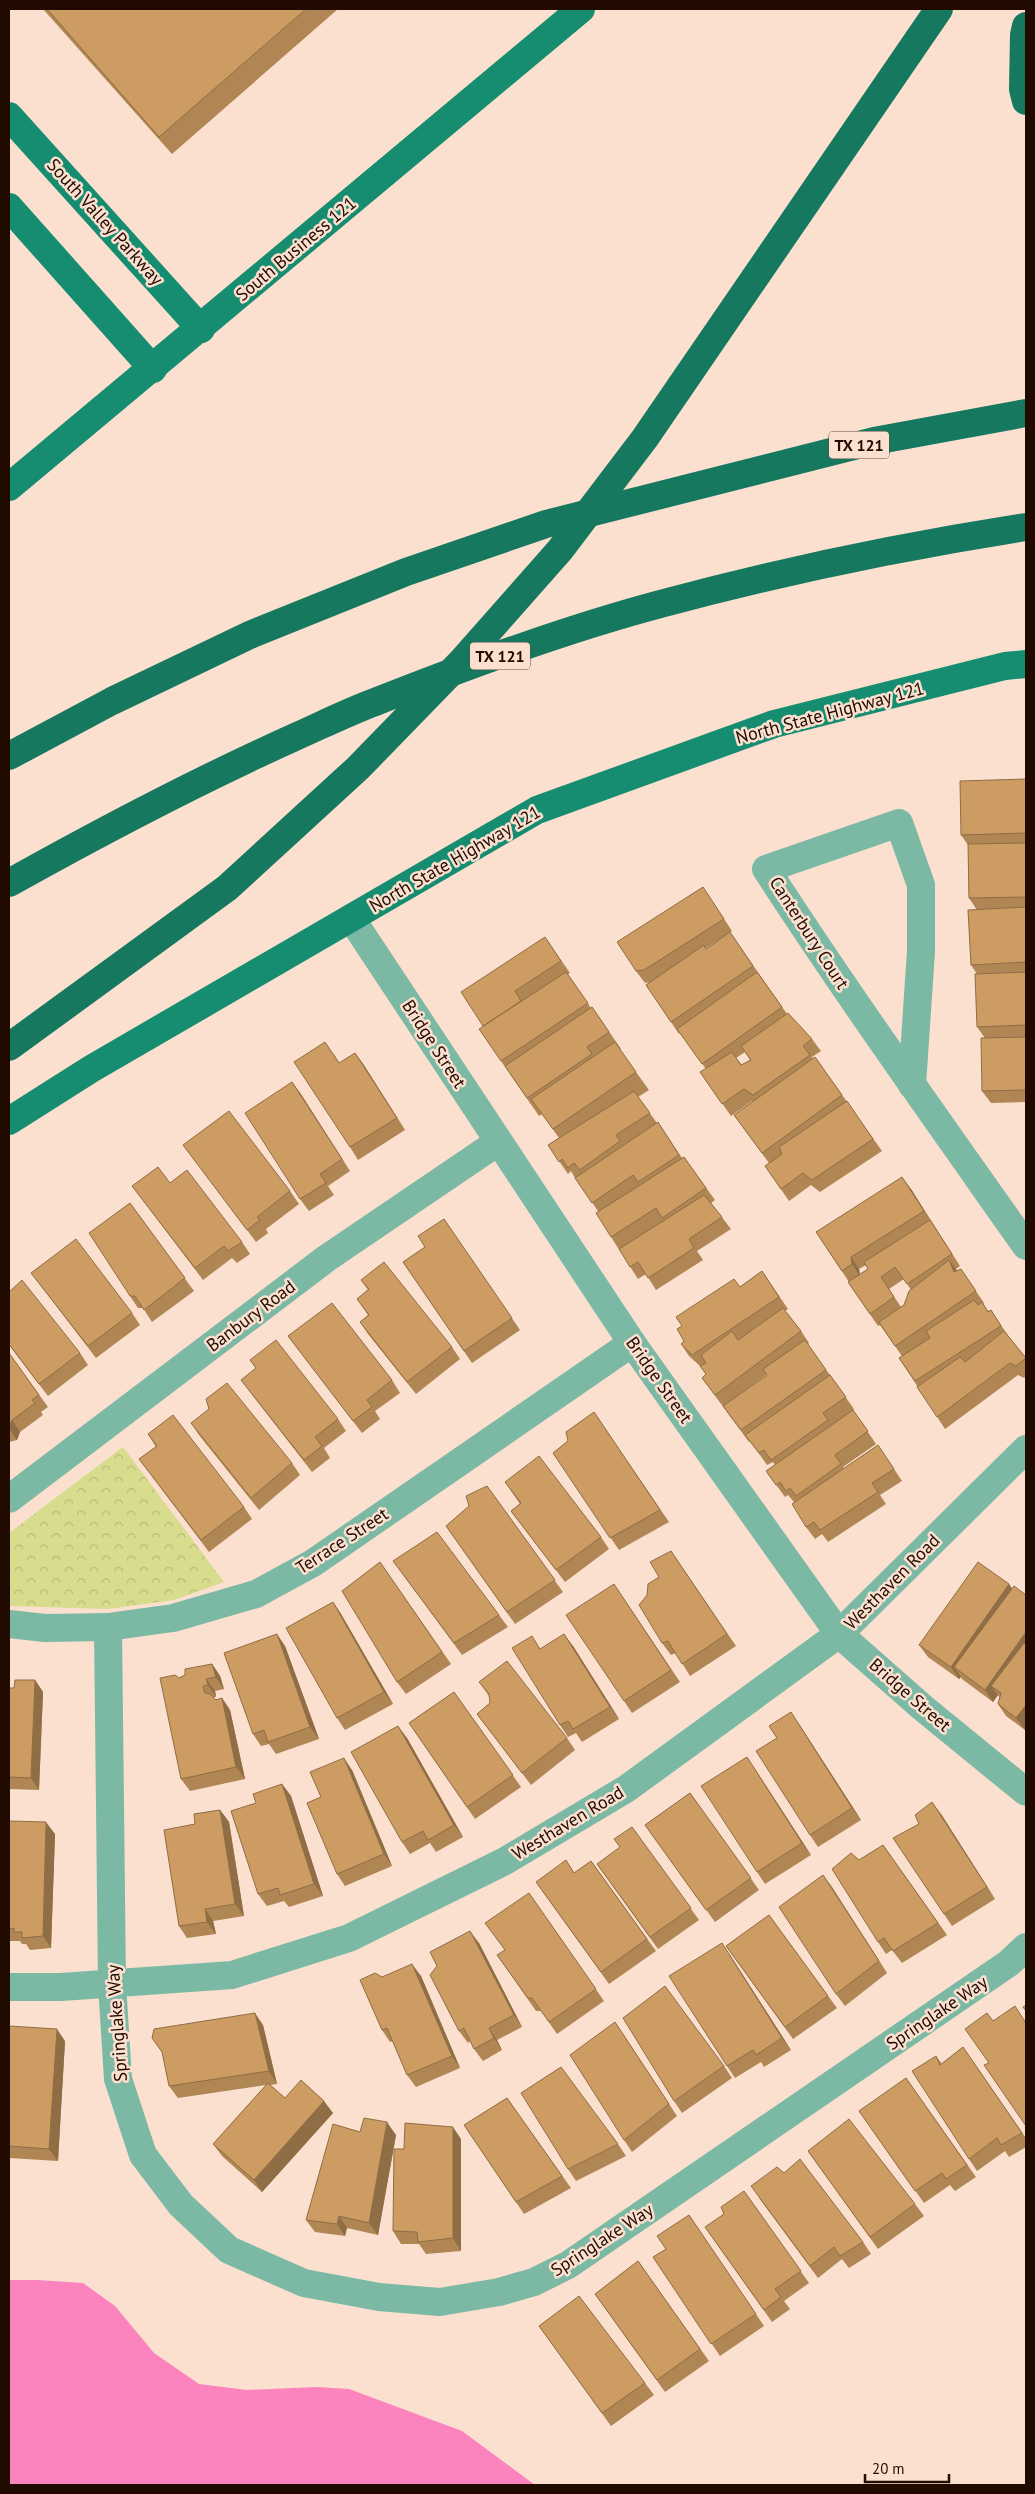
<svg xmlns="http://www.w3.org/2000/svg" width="1035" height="2494" font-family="'PT Sans',sans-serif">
<defs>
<pattern id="forest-crowns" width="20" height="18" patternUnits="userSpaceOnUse" patternTransform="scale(1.25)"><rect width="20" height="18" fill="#d8dc8d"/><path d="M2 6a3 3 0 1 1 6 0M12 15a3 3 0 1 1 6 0" fill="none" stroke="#b9bb78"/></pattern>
</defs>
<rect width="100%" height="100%" fill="#fbdfcf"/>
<path fill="url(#forest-crowns)" d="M123,1447L224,1582L174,1600L108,1609L9,1606V1533Z"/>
<path fill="#fb84be" d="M9,2280H37L83,2283L115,2306L154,2353L199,2384L247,2390L317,2387L349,2389L462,2431L535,2485H9Z"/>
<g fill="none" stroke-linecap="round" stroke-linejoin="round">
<g stroke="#7bb9a4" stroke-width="28">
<path d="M351,918L632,1343L839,1634L923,1708L1026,1792"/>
<path d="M912,1085L921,951V885L899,823L766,869C849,997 938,1121 1026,1246"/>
<path d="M9,1499L327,1258L498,1142"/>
<path d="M9,1624L45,1628L108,1627L173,1618L256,1594L313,1563L632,1343"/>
<path d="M108,1627L112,1984L118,2079L143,2155L181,2205L229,2250L304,2283L379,2297L440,2302L499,2292L534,2282L568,2265L1009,1963L1026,1947"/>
<path d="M9,1987H61L232,1975L349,1938L505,1861L626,1789L839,1634L1026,1449"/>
</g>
<g stroke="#168d70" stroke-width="28">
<path d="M9,116L201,329"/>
<path d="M9,207L153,369"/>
<path d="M9,487L581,9"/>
<path d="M9,1121L91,1069L537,810L774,724L1005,666L1026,664"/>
</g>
<g stroke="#15785f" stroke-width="28">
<path d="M1026,26L1024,35L1023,89L1026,101"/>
<path d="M9,756L112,701L252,634L406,572L546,524L874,441L1026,413"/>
<path d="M9,883C102,831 197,781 295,737C322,725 348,712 375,702C469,665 566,629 664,603C783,571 904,546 1026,527"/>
<path d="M9,1047L227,888L358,768L462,661L560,550L645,438L939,9"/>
</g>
</g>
<g fill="#af8654" fill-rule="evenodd">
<path d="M43,9H338L172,154Z"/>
<path d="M1026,779V1102L991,1103L982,1091L985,1038L977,1027V974L971,965L977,910L969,898L968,845L961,835Z"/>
<path d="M703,887L732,931L706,948V949L730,932L787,1014L812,1039L821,1051L812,1057L813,1059L815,1057L882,1151L820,1192L811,1185L789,1201L765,1166L769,1163L734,1115L753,1101H752L731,1116L700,1072L706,1069L680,1033L679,1034L646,985L649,982L645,983L636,971ZM745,1052L750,1060L742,1065L736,1058Z"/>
<path d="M545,937L570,973L568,974L591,1008L592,1007L604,1024L621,1049L620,1050L649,1090L638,1097L657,1123L658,1122L682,1158L684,1157L715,1200L711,1203L731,1229L697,1251L703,1260L656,1290L646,1274L638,1279L611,1237L598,1211L575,1178L571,1171L568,1174L548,1145L559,1138L542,1114L539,1116L501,1061L483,1026Z"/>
<path d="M355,1053L405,1130L358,1160L350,1147L334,1054L339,1063Z"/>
<path d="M292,1082L350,1171L328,1186L334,1195L309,1211L300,1199Z"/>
<path d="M183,1145L290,1191L299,1204L266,1229L268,1233L256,1242Z"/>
<path d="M170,1183L242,1242L250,1254L237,1263L232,1258L203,1280L132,1186Z"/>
<path d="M911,1189L960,1266L956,1269L957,1271L961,1269L984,1303L983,1304L988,1311L991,1310L1009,1337L1026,1359V1376L1024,1378L1018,1375L945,1429L899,1358L902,1356L880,1325L878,1326L848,1282H849L816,1232ZM866,1265L868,1269L860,1274L859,1269ZM904,1279L911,1290L904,1305L901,1307L889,1289Z"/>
<path d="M130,1203L194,1291L152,1322L143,1308H138L130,1296Z"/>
<path d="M444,1219L520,1330L472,1363L403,1262L425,1247Z"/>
<path d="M762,1271L788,1309L785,1311L801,1331L809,1343L808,1344L854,1409L853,1410L876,1444L843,1467L844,1468L878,1445L902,1481L880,1495L886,1504L828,1542L822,1534L815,1539L806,1527L794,1502L788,1495L785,1497L766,1471L775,1465L773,1462L767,1465L750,1441L749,1442L702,1378L706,1375L701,1367L689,1356L681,1344L740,1287ZM767,1374V1375L732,1400Z"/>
<path d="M31,1273L132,1313L140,1325L96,1358Z"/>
<path d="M361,1280L452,1347L460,1359L416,1394L368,1334L360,1322L368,1315L357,1299L368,1290Z"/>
<path d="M9,1292L80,1353L88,1365L48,1396L9,1345Z"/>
<path d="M288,1336L392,1380L400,1393L375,1411L380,1419L362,1433Z"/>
<path d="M9,1353L48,1407L41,1412L43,1415L20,1432L17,1440L9,1442Z"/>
<path d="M250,1360L338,1419L346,1431L324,1448L330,1458L312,1472L250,1392L241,1380L256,1368Z"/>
<path d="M594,1412L669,1522L619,1550L553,1453L568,1441Z"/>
<path d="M191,1423L292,1463L300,1475L259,1510L199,1435Z"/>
<path d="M148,1434L244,1507L252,1519L209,1552L139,1459L156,1447Z"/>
<path d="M505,1482L601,1537L609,1549L565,1582L511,1511L520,1504Z"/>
<path d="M487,1486L563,1592L515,1624L446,1526L469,1506Z"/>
<path d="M671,1551L736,1646L690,1676L676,1653L671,1655L662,1643L647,1595L659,1577Z"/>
<path d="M380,1562L451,1664L406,1694L397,1682Z"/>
<path d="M402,1573L499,1615L508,1627L462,1655Z"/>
<path d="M1009,1584L1012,1589L1026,1595V1728L1025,1730L1006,1716L998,1704L1000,1698L998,1695L993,1702L962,1679L961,1677L959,1679L928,1657L919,1645Z"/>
<path d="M622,1596L680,1682L632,1713L624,1701Z"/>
<path d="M333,1602L341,1614L393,1704L345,1730L337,1718Z"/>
<path d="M285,1646L319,1739L276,1754L269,1744L261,1746L253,1734Z"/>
<path d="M573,1646L619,1719L582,1742L576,1733L568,1737L560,1725L540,1648Z"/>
<path d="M212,1664L220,1676L224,1689L215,1691L216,1697H214L216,1700L222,1698L230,1710L245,1779L190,1791L181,1779L179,1678Z"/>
<path d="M35,1680L43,1692L39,1790L9,1789V1688H14Z"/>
<path d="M479,1682L567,1738L575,1750L531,1785L477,1714L490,1703L489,1696Z"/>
<path d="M454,1692L521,1787L475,1819L409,1723Z"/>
<path d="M799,1724L861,1820L818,1847L810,1835Z"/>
<path d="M407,1738L463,1837L436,1852L430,1843L410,1854L402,1842Z"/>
<path d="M755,1769L811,1855L765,1884L757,1872Z"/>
<path d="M352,1770L392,1866L345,1886L337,1874L321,1797Z"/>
<path d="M282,1784L291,1796L323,1896L289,1907L284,1901L267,1906L258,1894L256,1803Z"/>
<path d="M690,1793L759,1890L715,1922L645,1825Z"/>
<path d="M220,1810L229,1822L244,1916L213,1921L216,1934L187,1938L179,1926L195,1824Z"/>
<path d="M941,1814L995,1899L952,1926L944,1914Z"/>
<path d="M9,1821L55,1834L51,1948L30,1950L26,1944H22L20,1941H9Z"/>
<path d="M632,1827L699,1920L658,1949L597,1864L620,1848Z"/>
<path d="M883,1845L947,1935L902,1963L892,1950L886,1954L878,1942L859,1860Z"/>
<path d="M591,1861L656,1951L609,1984L536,1882L574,1873Z"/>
<path d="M823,1875L887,1973L845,2006L836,1994Z"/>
<path d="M529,1893L604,2001L557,2034L541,2011H536L497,1955L505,1950Z"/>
<path d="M769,1915L837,2008L793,2039L726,1946Z"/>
<path d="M479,1943L522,2027L497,2040L502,2050L483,2061L474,2049L470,2041L468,2043L459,2031Z"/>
<path d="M730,1955L791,2050L764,2067L761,2062L735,2078L727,2066Z"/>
<path d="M421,1976L460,2068L416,2087L407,2075L393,2041L390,2042L382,2030V1977Z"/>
<path d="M263,2025L277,2084L270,2085L285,2098L333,2113L262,2192L222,2156L213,2144L266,2085L178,2098L169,2086Z"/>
<path d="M9,2026L65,2041L58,2161L9,2158Z"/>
<path d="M623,2034L677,2116L632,2152L624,2140Z"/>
<path d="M963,2047L1026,2138V2147L1009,2157L1005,2151L977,2171L969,2159L936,2056L942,2064Z"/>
<path d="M724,2066L732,2078L682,2113L674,2101Z"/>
<path d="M906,2078L976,2177L955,2191L950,2185L924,2203L859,2111Z"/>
<path d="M507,2098L571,2188L524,2214L464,2125Z"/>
<path d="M360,2132L396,2135L378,2235L347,2228L345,2236L315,2232L306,2220Z"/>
<path d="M461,2139V2251L426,2254L419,2244H401L393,2231L404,2149Z"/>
<path d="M618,2144L626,2156L576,2181L568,2169Z"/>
<path d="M808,2151L915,2204L924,2216L878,2249Z"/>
<path d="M784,2173L863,2242L871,2254L849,2268L842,2259L818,2278L759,2198Z"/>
<path d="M744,2191L809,2283L784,2301L790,2309L772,2322L705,2227L724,2214Z"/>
<path d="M689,2215L764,2326L720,2356L653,2257L666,2249Z"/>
<path d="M638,2261L709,2361L665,2392L595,2294Z"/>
<path d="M539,2326L645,2383L654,2395L611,2426Z"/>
</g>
<g fill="#8f6d45">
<path d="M355,1053L364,1065L405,1130L397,1118Z"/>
<path d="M292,1082L301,1094L350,1171L342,1159Z"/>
<path d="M902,1177L911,1189L932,1223L924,1211Z"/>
<path d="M851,1257L859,1269L860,1276L852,1264Z"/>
<path d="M949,1260L958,1272H954Z"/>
<path d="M12,1420L20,1432L17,1440L9,1429Z"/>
<path d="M1009,1584L1017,1596L954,1667L961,1677L959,1679L951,1667Z"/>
<path d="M333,1602L341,1614L393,1704L384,1692Z"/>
<path d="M1026,1632V1656L991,1686L998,1695L993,1702L985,1690Z"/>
<path d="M277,1634L285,1646L319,1739L310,1727Z"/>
<path d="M564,1634L573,1646L619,1719L610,1707Z"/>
<path d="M212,1664L220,1676L224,1689L216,1677Z"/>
<path d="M206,1679L215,1691L216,1697L208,1685Z"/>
<path d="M35,1680L43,1692L39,1790L31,1778Z"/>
<path d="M222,1698L230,1710L245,1779L236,1767Z"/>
<path d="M1026,1705V1712L1025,1711L1026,1713V1728L1025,1730L1016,1718Z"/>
<path d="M791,1712L799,1724L861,1820L852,1808Z"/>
<path d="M398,1726L407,1738L463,1837L454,1825Z"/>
<path d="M747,1757L755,1769L811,1855L802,1843Z"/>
<path d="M344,1758L352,1770L392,1866L384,1854Z"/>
<path d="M282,1784L291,1796L323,1896L314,1884Z"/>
<path d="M932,1802L941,1814L995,1899L987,1887Z"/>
<path d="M220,1810L229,1822L244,1916L235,1904Z"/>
<path d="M46,1822L55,1834L51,1948L43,1936Z"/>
<path d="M823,1875L832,1887L887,1973L879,1961Z"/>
<path d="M205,1909L213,1921L216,1934L207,1922Z"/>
<path d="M470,1931L479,1943L522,2027L514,2015Z"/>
<path d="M722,1943L730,1955L791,2050L782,2038Z"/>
<path d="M412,1964L421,1976L460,2068L452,2056Z"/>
<path d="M255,2013L263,2025L277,2084L269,2071Z"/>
<path d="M489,2028L497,2040L502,2050L494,2038Z"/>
<path d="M57,2029L65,2041L58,2161L49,2149Z"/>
<path d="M324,2101L333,2113L262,2192L254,2180Z"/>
<path d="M387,2122L396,2135L378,2235L369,2223Z"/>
<path d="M453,2127L461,2139V2251L453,2238Z"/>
<path d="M339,2216L347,2228L345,2236L337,2224Z"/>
</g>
<g fill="#cc9c62" stroke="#8f6d45">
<path d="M47,9H306L159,137Z"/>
<path d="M1026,779V833L961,835L960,781Z"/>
<path d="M1026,843V897L969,898L968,844Z"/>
<path d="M703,887L724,919L644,970L636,971L617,942Z"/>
<path d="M1026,907V962L971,965L968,910Z"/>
<path d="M730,932L753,966L671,1022L646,985L704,945L706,949Z"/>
<path d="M545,937L561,961L515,991L521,1001L483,1026L461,992Z"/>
<path d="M566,972L588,1003L501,1061L479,1029Z"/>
<path d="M757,972L782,1007L702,1064L677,1029Z"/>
<path d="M1026,972V1025L977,1027L975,974Z"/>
<path d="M592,1007L609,1032L587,1047L592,1054L527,1098L505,1066Z"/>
<path d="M788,1013L812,1039L803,1046L810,1055L753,1095L744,1089L722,1104L700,1072L732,1052L741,1065L751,1060L741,1046Z"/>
<path d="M1026,1037V1090L982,1091L981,1038Z"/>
<path d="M325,1042L339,1063L355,1053L397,1118L350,1147L294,1062Z"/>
<path d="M615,1042L636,1072L553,1129L531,1099Z"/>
<path d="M815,1057L842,1095L762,1153L734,1115Z"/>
<path d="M292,1082L342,1159L320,1174L326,1183L300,1199L245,1113Z"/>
<path d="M634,1091L650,1113L616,1135L620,1141L580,1170L574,1163L568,1168L562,1159L559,1162L548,1145Z"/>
<path d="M847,1101L873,1139L812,1180L803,1173L781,1189L765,1166L782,1154L779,1147Z"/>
<path d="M229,1111L290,1191L257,1217L260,1220L247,1230L183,1145Z"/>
<path d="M658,1122L679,1155L638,1182L633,1175L592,1203L575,1178Z"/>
<path d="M684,1157L706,1188L662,1218L656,1208L611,1237L596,1213Z"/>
<path d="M158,1167L170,1183L187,1170L242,1242L228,1251L224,1246L195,1268L132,1186Z"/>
<path d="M902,1177L924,1211L851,1257L852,1264L842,1271L816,1232Z"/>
<path d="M704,1195L722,1217L689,1239L694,1248L648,1278L638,1262L630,1267L619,1249Z"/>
<path d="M130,1203L185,1278L144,1310L135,1296H130L89,1233Z"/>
<path d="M444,1219L512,1318L464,1351L403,1262L425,1247L418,1236Z"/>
<path d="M930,1220L952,1254L907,1284L895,1267L881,1277L894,1297L870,1314L848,1282L868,1269L864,1262Z"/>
<path d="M76,1239L132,1313L88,1346L31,1273Z"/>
<path d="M949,1260L954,1272L961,1269L976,1291L895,1346L879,1322L904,1305L909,1291Z"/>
<path d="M384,1262L452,1347L407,1382L360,1322L369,1315L357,1299L369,1289L361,1280Z"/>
<path d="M762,1271L779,1297L692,1355L681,1344L684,1341L677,1329L682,1326L676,1317L734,1279L740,1287Z"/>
<path d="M22,1280L80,1353L39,1384L9,1344V1292Z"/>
<path d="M974,1300L978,1305L982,1302L988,1312L991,1310L1001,1326L915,1381L899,1358L930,1338L926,1331Z"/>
<path d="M332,1303L392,1380L367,1400L372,1407L353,1421L288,1336Z"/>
<path d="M783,1308L801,1331L715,1395L702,1378L706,1374L700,1366L706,1363L701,1355L732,1331L738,1340Z"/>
<path d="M1004,1331L1026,1358L1016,1366L1010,1363L937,1417L917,1387L960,1357L965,1362Z"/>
<path d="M276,1340L338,1419L315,1437L322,1446L304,1460L241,1380L256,1368L250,1360Z"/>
<path d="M805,1340L826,1370L741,1430L723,1406L767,1375L763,1369Z"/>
<path d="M9,1353L39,1395L32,1400L35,1403L12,1420L9,1428Z"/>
<path d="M830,1375L846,1397L823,1413L828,1420L771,1460L764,1450L759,1453L745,1435Z"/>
<path d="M227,1383L292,1463L251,1498L191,1423L209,1409L206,1399Z"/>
<path d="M853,1410L868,1431L835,1455L841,1464L796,1496L790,1488L786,1491L780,1482L776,1485L766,1471Z"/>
<path d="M594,1412L660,1510L610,1538L553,1453L568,1441L566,1432Z"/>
<path d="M173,1415L244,1507L201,1540L139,1459L157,1446L148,1434Z"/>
<path d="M878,1445L894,1469L872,1483L878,1492L820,1530L814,1522L806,1527L792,1504Z"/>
<path d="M539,1456L601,1537L556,1570L511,1511L521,1503L505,1482Z"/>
<path d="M487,1486L555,1580L507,1612L446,1526L469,1506L466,1496Z"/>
<path d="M437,1532L499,1615L454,1643L393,1561Z"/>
<path d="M671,1551L727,1634L682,1664L668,1641L662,1643L639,1605L647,1595L648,1584L659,1577L650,1562Z"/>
<path d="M380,1562L442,1652L397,1682L342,1591Z"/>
<path d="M978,1562L1009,1584L951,1667L919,1645Z"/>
<path d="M614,1584L671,1670L624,1701L566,1615Z"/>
<path d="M1014,1586L1026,1595V1632L985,1690L954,1667Z"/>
<path d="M333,1602L384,1692L337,1718L286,1628Z"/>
<path d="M277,1634L310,1727L268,1742L264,1730L253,1734L224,1653Z"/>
<path d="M564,1634L610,1707L573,1729L568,1721L560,1725L512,1648L532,1636L540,1649Z"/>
<path d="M1024,1643L1026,1645V1705L1016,1718L998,1704L1001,1693L991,1686Z"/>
<path d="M507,1661L567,1738L522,1773L477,1714L490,1703L489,1694L479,1682Z"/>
<path d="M212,1664L216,1677L206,1679L208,1685L203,1686L205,1693L210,1694L216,1700L222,1698L236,1767L181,1779L160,1678L175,1675L179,1678L185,1675V1669Z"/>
<path d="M15,1680H35L31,1778L9,1777V1688H14Z"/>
<path d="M454,1692L513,1775L467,1807L409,1723Z"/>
<path d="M791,1712L852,1808L810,1835L756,1751L777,1738L769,1726Z"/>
<path d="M398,1726L454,1825L428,1840L423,1831L402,1842L351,1752Z"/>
<path d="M747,1757L802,1843L757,1872L701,1786Z"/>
<path d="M344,1758L384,1854L337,1874L307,1803L321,1797L310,1772Z"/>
<path d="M282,1784L314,1884L280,1895L278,1888L258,1894L231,1811L256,1803L253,1794Z"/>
<path d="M690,1793L751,1878L706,1910L645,1825Z"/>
<path d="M932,1802L987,1887L944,1914L893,1838L919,1824L915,1815Z"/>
<path d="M220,1810L235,1904L205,1909L207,1922L179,1926L164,1830L195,1824L194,1814Z"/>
<path d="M9,1821L46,1822L43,1936L22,1938V1932H14V1928L9,1929Z"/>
<path d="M632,1827L691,1908L650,1937L597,1864L620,1847L614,1839Z"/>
<path d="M883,1845L938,1923L893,1951L884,1938L878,1942L832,1869L851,1853L859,1860Z"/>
<path d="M566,1860L574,1873L591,1861L647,1939L601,1972L536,1882Z"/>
<path d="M823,1875L879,1961L836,1994L779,1907Z"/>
<path d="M529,1893L596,1989L549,2022L532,1998H528L497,1955L505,1950L485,1923Z"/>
<path d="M769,1915L828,1996L785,2027L726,1946Z"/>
<path d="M470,1931L514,2015L489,2028L494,2038L474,2049L464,2028L459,2031L430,1975L437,1966L430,1952Z"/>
<path d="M722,1943L782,2038L756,2055L753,2050L727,2066L669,1976Z"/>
<path d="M412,1964L452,2056L407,2075L387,2028L382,2030L360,1980L375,1973L382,1977Z"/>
<path d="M665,1986L724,2066L674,2101L623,2018Z"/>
<path d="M1026,2005V2011L1023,2007Z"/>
<path d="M1015,2006L1026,2023V2126L984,2065L989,2063L965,2029L987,2013L993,2021Z"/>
<path d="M255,2013L269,2071L169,2086L162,2052L152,2038L154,2029Z"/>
<path d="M615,2022L669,2104L624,2140L570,2055Z"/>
<path d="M9,2026L57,2029L49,2149L9,2146Z"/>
<path d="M963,2047L1022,2133L1001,2145L997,2138L969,2159L912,2071L936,2056L940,2065Z"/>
<path d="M561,2067L618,2144L568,2169L521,2093Z"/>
<path d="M906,2078L967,2165L946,2179L942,2173L915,2191L859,2111Z"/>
<path d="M301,2080L324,2101L254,2180L213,2144L268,2083L285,2098Z"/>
<path d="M507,2098L562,2176L516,2202L464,2125Z"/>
<path d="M364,2118L387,2122L369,2223L339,2216L337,2224L306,2220L333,2124L360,2132Z"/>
<path d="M849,2119L915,2204L870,2237L808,2151Z"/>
<path d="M405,2123L453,2127V2238L418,2242L417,2232L393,2231L394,2149H404Z"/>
<path d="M800,2159L863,2242L840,2256L834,2247L810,2266L751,2186L777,2167L784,2173Z"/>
<path d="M744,2191L801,2271L775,2289L781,2297L764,2310L705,2227L724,2214L721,2207Z"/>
<path d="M689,2215L756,2314L711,2344L653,2257L666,2249L657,2236Z"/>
<path d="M638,2261L700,2349L657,2380L595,2294Z"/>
<path d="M579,2296L645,2383L602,2413L539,2326Z"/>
</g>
<g text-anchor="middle" stroke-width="5" stroke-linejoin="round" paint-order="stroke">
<g fill="#fbdfcf" stroke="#624a3e" stroke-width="1">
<rect x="829" y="431.5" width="60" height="27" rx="4"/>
<rect x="470" y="642.5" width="60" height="27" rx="4"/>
</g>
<g font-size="16" font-weight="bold" fill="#210a00">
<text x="859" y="451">TX 121</text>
<text x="500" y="662">TX 121</text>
</g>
<g font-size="18" fill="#210a00" stroke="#fbdfcf">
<text transform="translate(105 222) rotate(48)" y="6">South Valley Parkway</text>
<text transform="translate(296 249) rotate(-40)" y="6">South Business 121</text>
<text transform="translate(830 713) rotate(-15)" y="6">North State Highway 121</text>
<text transform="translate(455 859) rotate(-30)" y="6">North State Highway 121</text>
<text transform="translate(809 933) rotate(57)" y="6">Canterbury Court</text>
<text transform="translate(434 1044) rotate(57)" y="6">Bridge Street</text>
<text transform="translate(251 1316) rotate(-37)" y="6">Banbury Road</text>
<text transform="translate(659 1380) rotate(55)" y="6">Bridge Street</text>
<text transform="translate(342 1541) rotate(-33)" y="6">Terrace Street</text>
<text transform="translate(892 1582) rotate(-45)" y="6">Westhaven Road</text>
<text transform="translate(910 1695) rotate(41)" y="6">Bridge Street</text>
<text transform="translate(568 1823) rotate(-31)" y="6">Westhaven Road</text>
<text transform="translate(937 2013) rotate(-34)" y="6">Springlake Way</text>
<text transform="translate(117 2023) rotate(-94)" y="6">Springlake Way</text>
<text transform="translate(602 2240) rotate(-33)" y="6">Springlake Way</text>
</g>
</g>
<rect width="1035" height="2494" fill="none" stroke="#210a00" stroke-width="20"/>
<path d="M865 2474v8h84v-8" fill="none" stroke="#210a00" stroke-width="2.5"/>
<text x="872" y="2474" font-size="15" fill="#210a00" stroke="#fbdfcf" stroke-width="4" paint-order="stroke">20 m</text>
</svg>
